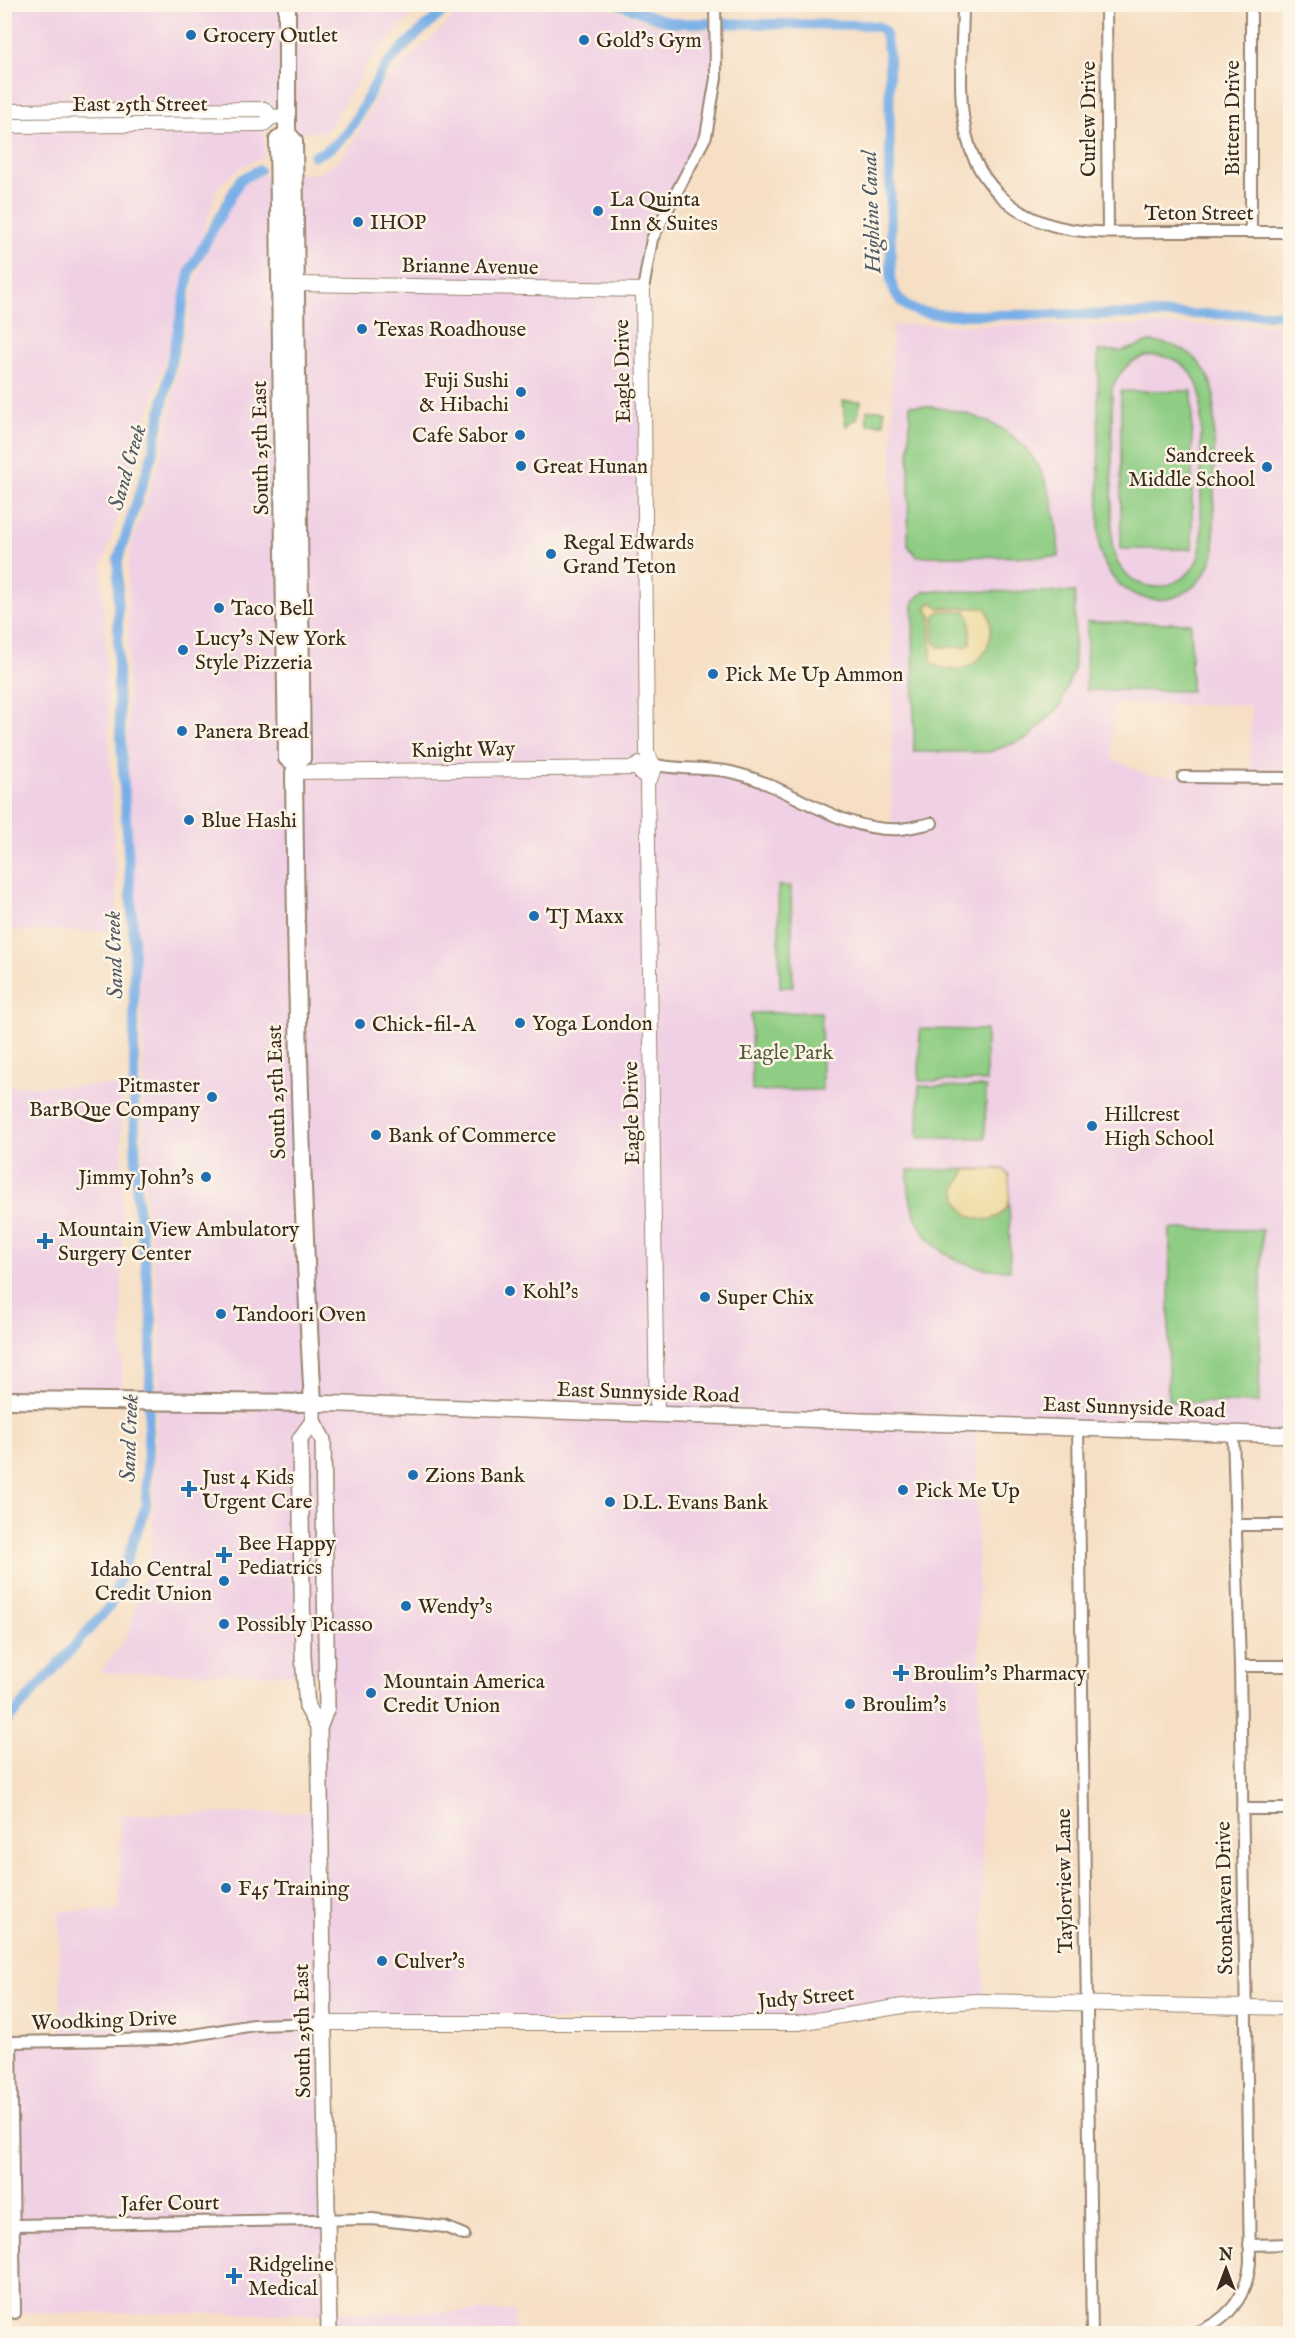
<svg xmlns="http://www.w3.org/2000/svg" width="1295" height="2338" font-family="'IM FELL English',serif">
<rect width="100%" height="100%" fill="#fcf5e5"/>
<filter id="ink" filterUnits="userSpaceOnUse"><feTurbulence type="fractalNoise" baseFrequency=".0167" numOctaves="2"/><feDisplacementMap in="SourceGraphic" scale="12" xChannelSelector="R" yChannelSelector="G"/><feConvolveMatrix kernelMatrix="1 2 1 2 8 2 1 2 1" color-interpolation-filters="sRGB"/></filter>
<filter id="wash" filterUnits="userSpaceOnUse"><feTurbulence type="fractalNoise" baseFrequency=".008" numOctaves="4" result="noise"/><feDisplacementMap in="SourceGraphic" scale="24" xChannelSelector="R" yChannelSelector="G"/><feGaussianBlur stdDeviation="1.35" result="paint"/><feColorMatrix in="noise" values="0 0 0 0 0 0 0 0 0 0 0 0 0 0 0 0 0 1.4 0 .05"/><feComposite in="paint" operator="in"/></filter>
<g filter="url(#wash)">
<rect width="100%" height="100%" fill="#f6dfc4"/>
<g fill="#f0d0e4" fill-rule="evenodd">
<path d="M4,5H285L284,110L5,111Z"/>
<path d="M287,5H420L369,61L327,131L287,133Z"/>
<path d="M467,5H602L669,30L717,31L706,136L652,239L643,290L647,769L737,773L843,818L892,829V325H1290V1435L976,1425L984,2001L849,2016L324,2023L329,2313L515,2311V2334L329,2333L328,2314L15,2313L11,2042L61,2041L59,1911L120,1910V1815L320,1812L318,1674L100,1673L128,1635L152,1545L161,1324L144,1184L143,1042L128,760V565L132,543L160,459L196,281L211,242L242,184L262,175L318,173L340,159L361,129L385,81ZM1113,704L1251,705L1250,778L1149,775L1112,759Z"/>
<path d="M264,124L265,157L242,166L217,188L102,567L118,931H5L4,126Z"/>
<path d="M5,1086H122V1401L5,1400Z"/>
</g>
<g fill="#8ecd83" stroke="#647c50" stroke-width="1.5" fill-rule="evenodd">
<path d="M1149,342C1183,342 1206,361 1214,393V552C1196,620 1111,613 1099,545L1098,351H1123ZM1145,356C1175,353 1196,368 1201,398C1201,435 1201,472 1201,509C1201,523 1204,541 1199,555C1192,579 1162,594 1139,583C1123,575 1114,561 1112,543V388C1119,372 1128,362 1145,356Z"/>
<rect x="1121" y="391" width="71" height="158"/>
<path d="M843,401H861L857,418L846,426Z"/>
<path d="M910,405C1013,411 1056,454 1059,557L917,556L908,546Z"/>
<rect x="867" y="410" width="17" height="14"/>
<path d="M925,591L1075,592L1074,668L1060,706L1028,738L989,752H914L913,602Z"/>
<path d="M1087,622L1191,623V691L1086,690Z"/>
<path d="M778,886H791L793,987H780Z"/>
<path d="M821,1012L822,1090L752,1091L751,1013Z"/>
<path d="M920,1029L986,1030V1081H919Z"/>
<path d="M919,1086L986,1087L985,1138H918Z"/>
<path d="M1003,1169L1009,1176L1010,1270C946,1271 907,1235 908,1170Z"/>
<path d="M1170,1229L1262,1230L1259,1403L1168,1402Z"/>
</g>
<g fill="#eeda9e" stroke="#94825e" stroke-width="1.5" fill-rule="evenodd">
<path d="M931,602L940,608H986C1004,647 970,685 931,663V616L926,609ZM940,611H966L970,618V643L966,647H940L934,642V616Z"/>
<path d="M1003,1169L1009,1176C1009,1184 1011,1193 1009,1201C1004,1228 955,1227 956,1187L966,1170Z"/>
</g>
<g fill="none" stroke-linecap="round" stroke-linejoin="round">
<g stroke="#79afe7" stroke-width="10">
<path d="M619,4L665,21L677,23L867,25L879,27L885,32L889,57L891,281C900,315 923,313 954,315L1290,314"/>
<path d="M314,156C354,142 362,101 384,69C402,45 429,25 451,4"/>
<path d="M4,1725L110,1606L146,1506L152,1318L137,1198L134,1103V943L118,694V559L153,452L190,271L240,180L259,170"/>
</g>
</g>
</g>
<g filter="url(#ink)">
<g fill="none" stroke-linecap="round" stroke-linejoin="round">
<defs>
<g id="minor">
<path d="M963,4C963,48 956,98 968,141C974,164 986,182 1003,198C1049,240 1109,232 1167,232C1208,232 1249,232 1290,232"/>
<path d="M1106,4L1108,232"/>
<path d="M1251,232V4"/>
<path d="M643,290L652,239L706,136L716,78L715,4"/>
<path d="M653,764C677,771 709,766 735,773C790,786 842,833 900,829C911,828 922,825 932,823"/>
<path d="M1183,777L1290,778"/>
<path d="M1078,1428L1092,2334"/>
<path d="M1237,1525H1290"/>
<path d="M1240,1666H1290"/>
<path d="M1242,1809H1290"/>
<path d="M14,2225L372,2219L445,2227L464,2235"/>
<path d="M1249,2245L1290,2244"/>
<path d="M15,2313L11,2042L169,2039L254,2025L324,2023"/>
<path d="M1192,2334C1226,2323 1247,2298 1250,2262L1240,1666L1233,1433"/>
</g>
<g id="tertiary">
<path d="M4,111L264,109L272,117"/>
<path d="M4,126L264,124L272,117L287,116"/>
<path d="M296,284L643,290L647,752L655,768L651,776L643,775L640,772V764L650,761"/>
<path d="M294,772L633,768L640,764"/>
<path d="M651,776L647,782L657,1414"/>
<path d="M324,2023H798L903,2006L976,2001L1290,2008"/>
</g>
<g id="secondary">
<path d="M313,1421L300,1439L303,1657L307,1707L319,1728"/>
<path d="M329,2334L319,1728L327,1707L323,1440L313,1421V1403L1290,1435"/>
</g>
<g id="primary">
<path d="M287,4V133L294,141L302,758L294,762L287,758L278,140L287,133"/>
<path d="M4,1400L313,1403C301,1193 296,983 294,772"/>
</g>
</defs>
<use href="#minor" stroke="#988471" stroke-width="14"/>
<use href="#tertiary" stroke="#988471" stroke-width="16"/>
<use href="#secondary" stroke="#988471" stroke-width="18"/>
<use href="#primary" stroke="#988471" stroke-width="20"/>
<use href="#minor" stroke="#fff" stroke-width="10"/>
<use href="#tertiary" stroke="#fff" stroke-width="14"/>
<use href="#secondary" stroke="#fff" stroke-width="15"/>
<use href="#primary" stroke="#fff" stroke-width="16"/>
</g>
</g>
<g fill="#1f6fb2" stroke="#fcf5e5" stroke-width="2">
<circle cx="191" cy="35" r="6"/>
<circle cx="584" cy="40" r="6"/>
<circle cx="598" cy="211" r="6"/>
<circle cx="358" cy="222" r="6"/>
<circle cx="362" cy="329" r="6"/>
<circle cx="521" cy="392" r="6"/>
<circle cx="520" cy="435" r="6"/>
<circle cx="521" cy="466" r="6"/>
<circle cx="1267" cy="467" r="6"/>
<circle cx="551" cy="554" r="6"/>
<circle cx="219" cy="608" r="6"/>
<circle cx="183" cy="650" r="6"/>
<circle cx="713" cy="674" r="6"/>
<circle cx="182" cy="731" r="6"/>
<circle cx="189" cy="820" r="6"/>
<circle cx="534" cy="916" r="6"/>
<circle cx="520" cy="1023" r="6"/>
<circle cx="360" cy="1024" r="6"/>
<circle cx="212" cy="1097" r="6"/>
<circle cx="1092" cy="1126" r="6"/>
<circle cx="376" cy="1135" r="6"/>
<circle cx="206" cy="1177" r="6"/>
<path d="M42 1232h6v6h6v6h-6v6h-6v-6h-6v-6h6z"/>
<circle cx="510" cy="1291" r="6"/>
<circle cx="705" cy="1297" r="6"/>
<circle cx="221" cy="1314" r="6"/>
<circle cx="413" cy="1475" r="6"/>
<path d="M186 1480h6v6h6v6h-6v6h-6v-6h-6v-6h6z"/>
<circle cx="903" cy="1490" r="6"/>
<circle cx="610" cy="1502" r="6"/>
<path d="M221 1546h6v6h6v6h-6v6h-6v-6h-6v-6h6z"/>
<circle cx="224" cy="1581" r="6"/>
<circle cx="406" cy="1606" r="6"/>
<circle cx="224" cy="1624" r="6"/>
<path d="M898 1664h6v6h6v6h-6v6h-6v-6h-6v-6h6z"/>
<circle cx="371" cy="1693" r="6"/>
<circle cx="850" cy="1704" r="6"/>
<circle cx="226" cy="1888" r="6"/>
<circle cx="382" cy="1961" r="6"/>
<path d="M231 2267h6v6h6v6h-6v6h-6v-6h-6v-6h6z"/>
</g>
<g text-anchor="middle" stroke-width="5" stroke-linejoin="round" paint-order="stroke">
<g font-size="21" fill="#3b2a1e" stroke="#fcf5e5" text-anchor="start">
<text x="203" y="42">Grocery Outlet</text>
<text x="596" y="47">Gold's Gym</text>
<text x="610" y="206">La Quinta<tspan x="610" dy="24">Inn &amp; Suites</tspan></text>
<text x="370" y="229">IHOP</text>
<text x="374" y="336">Texas Roadhouse</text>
<text x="509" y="387" text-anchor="end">Fuji Sushi<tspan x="509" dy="24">&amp; Hibachi</tspan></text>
<text x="508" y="442" text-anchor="end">Cafe Sabor</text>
<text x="1255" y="462" text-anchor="end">Sandcreek<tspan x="1255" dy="24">Middle School</tspan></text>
<text x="533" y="473">Great Hunan</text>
<text x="563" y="549">Regal Edwards<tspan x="563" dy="24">Grand Teton</tspan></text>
<text x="231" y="615">Taco Bell</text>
<text x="195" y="645">Lucy's New York<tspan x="195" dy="24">Style Pizzeria</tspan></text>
<text x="725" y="681">Pick Me Up Ammon</text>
<text x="194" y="738">Panera Bread</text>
<text x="201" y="827">Blue Hashi</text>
<text x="546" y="923">TJ Maxx</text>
<text x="532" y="1030">Yoga London</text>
<text x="372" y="1031">Chick-fil-A</text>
<text x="200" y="1092" text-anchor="end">Pitmaster<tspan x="200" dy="24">BarBQue Company</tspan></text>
<text x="1104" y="1121">Hillcrest<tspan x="1104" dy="24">High School</tspan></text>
<text x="388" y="1142">Bank of Commerce</text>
<text x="194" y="1184" text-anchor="end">Jimmy John's</text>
<text x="58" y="1236">Mountain View Ambulatory<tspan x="58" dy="24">Surgery Center</tspan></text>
<text x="522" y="1298">Kohl's</text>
<text x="717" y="1304">Super Chix</text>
<text x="233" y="1321">Tandoori Oven</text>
<text x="425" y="1482">Zions Bank</text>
<text x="202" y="1484">Just 4 Kids<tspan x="202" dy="24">Urgent Care</tspan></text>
<text x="915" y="1497">Pick Me Up</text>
<text x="622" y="1509">D.L. Evans Bank</text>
<text x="238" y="1550">Bee Happy<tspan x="238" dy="24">Pediatrics</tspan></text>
<text x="212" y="1576" text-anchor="end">Idaho Central<tspan x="212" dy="24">Credit Union</tspan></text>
<text x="418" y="1613">Wendy's</text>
<text x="236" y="1631">Possibly Picasso</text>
<text x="913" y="1680">Broulim's Pharmacy</text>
<text x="383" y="1688">Mountain America<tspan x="383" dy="24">Credit Union</tspan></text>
<text x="862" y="1711">Broulim's</text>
<text x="238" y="1895">F45 Training</text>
<text x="394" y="1968">Culver's</text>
<text x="248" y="2271">Ridgeline<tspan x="248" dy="24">Medical</tspan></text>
</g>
<g font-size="21" fill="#3b2a1e" stroke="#fcf5e5">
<text x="140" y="111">East 25th Street</text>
<text transform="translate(1232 118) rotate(-90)" y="7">Bittern Drive</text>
<text transform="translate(1088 119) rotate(-90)" y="7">Curlew Drive</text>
<text x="1199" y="220">Teton Street</text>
<text transform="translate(470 266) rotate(1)" y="7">Brianne Avenue</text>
<text transform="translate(622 371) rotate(-91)" y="7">Eagle Drive</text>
<text transform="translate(260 448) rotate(-91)" y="7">South 25th East</text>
<text transform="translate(463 749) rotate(-1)" y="7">Knight Way</text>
<text transform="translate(276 1092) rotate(-92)" y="7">South 25th East</text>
<text transform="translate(631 1113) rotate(-91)" y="7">Eagle Drive</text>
<text transform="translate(648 1392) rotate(2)" y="7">East Sunnyside Road</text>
<text transform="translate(1134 1407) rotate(2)" y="7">East Sunnyside Road</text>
<text transform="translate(1064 1881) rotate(-91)" y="7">Taylorview Lane</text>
<text transform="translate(1224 1898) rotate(-91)" y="7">Stonehaven Drive</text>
<text transform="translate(806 1997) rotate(-5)" y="7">Judy Street</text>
<text transform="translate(104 2020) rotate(-2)" y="7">Woodking Drive</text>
<text transform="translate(302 2031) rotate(-91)" y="7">South 25th East</text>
<text transform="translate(170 2203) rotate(-1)" y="7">Jafer Court</text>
</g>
<g font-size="21" fill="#545b3c" stroke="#fcf5e5">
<text x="786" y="1059">Eagle Park</text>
</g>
<g font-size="22" font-style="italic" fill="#515964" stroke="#fcf5e5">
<text transform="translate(870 212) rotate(-92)" y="8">Highline Canal</text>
<text transform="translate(126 467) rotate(-74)" y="8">Sand Creek</text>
<text transform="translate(113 955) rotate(-92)" y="8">Sand Creek</text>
<text transform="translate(128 1438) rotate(-88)" y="8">Sand Creek</text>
</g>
</g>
<rect width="1295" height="2338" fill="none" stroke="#fcf5e5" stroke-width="24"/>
<g transform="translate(1226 2269)" stroke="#fcf5e5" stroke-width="4.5" paint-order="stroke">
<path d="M0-4.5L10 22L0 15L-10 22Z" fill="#3b2a1e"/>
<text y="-9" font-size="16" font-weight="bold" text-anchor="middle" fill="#3b2a1e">N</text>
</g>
</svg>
